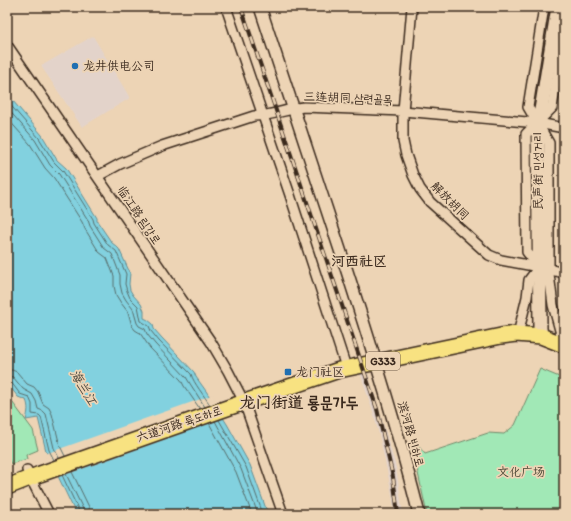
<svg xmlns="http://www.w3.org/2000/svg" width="571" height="521" font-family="Itim,'LXGW WenKai TC','Poor Story',sans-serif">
<rect width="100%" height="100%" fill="#edd4b5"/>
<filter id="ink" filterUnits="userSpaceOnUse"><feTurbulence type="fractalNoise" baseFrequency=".025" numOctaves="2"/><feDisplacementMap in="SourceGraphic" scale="8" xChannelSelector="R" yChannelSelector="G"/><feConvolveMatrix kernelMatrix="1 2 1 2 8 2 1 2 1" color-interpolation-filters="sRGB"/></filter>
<g filter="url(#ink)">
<g fill="#e3d3ca">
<path d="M93,36L130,98L82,127L41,66Z"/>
<path d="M367,371L391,450L396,467L403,514H395L391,489L379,434L373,412L360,373Z"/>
</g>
<g fill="#a1e8b6" stroke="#6e896a">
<path d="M540,369L564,379V514H427L416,464L410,445L415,442L425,454L488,433L504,434L515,425Z"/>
<path d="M7,395L33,430L38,450L26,455L27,459L11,464L7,456Z"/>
</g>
<path fill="#82d1df" stroke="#668e92" d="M7,94L42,135L57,160L66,168L97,218V221L112,243L116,246L119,249L130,273L129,284L130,290L133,295L141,304L144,311V318L148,320L153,324L154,329L162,338L194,372L196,377L206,391L227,424L250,465L268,514H76L46,451L38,418L26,420C28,412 29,407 26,400L18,397L7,383Z"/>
<path fill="#edd4b5" d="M212,395L225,418L56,478L45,454Z"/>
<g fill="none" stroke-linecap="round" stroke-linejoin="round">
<g stroke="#576d6b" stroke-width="1">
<path d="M7,101L39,138L54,162L63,171L93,219L94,223L108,245L116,251L126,274L125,284L127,291L130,298L138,306L141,321L149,326L151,331L159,341L191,374C194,384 204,395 210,405"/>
<path d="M7,108L35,140L50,165L59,174L88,220L90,226L104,248L112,254L120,275V284L122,293L126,300L133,309L137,323L139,326L145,329L147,334L155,344L186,377L189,382L205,407"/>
<path d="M7,118L30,144L45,168L54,178L82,222L85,229L99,252L107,258L114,276V286L116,295L121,303L128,312L132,326L135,330L140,333L150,348L181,380L184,386L200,409"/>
<path d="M7,370H12L17,372L27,384L34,387L38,392L43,404L49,408L52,414L60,446L65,456"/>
<path d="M7,376L13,377L23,389L32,394L36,401L38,409L43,411L46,414L54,448L59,458"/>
<path d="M7,381L11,382L20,394L29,397L32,404V414L39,415L41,417L49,450L54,460"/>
<path d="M219,420L246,467L263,514"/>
<path d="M215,421L241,469L258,514"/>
<path d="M209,423L236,472L252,514"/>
<path d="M72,472L89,507L90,514"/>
<path d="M66,474L83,509L84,514"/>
<path d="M62,475L79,511V514"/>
</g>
<defs>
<g id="minor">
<path d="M226,7L290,195L344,361"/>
<path d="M412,7L403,111V141L406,155L413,175L420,189L430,202L489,255L501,260L539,267L564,273"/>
<path d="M544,7L528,107L549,143V274L553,305L561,334"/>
<path d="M7,45L211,342L228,371L244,402L283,514"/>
<path d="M98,176L120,164L162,146L254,116C271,116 287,109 304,107L403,111L538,123L564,128"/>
<path d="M539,267L527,252L526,134L552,108L564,33"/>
<path d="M520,326L527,297L529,280L539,267"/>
<path d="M27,470L30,477L49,514"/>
</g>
<path id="tertiary" d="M260,7C289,93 317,179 345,265C372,348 398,430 419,514"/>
<path id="secondary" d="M541,336L540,328L538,123L541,110L558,7"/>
<path id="trunk" d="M7,487L40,474L230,407L339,370L501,336L516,334L529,335L541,336L564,345"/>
</defs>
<use href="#minor" stroke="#3b2a1e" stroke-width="12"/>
<use href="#tertiary" stroke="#3b2a1e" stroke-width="14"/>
<use href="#secondary" stroke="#3b2a1e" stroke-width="16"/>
<use href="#trunk" stroke="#3b2a1e" stroke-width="18"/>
<use href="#minor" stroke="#edd4b5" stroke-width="9"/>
<use href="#tertiary" stroke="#edd4b5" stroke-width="11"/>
<use href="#secondary" stroke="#edd4b5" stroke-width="13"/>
<use href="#trunk" stroke="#f8e281" stroke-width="15"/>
<defs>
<path id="rail" d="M241,7L377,409L393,477L398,514"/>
</defs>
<use href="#rail" stroke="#3b2a1e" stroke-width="4"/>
<use href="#rail" stroke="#edd4b5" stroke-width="2.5" stroke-dasharray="8" stroke-linecap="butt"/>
</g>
</g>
<g fill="#1f6fb2" stroke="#edd4b5" stroke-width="1.5">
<circle cx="75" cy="66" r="4"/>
<rect x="284" y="368" width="8" height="8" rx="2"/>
</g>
<g text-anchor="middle" stroke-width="3.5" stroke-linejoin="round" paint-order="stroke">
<rect fill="#edd4b5" stroke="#705d4b" stroke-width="1" x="366" y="352" width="34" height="18" rx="3"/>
<g font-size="11" font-weight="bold" fill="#3b2a1e">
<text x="383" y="365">G333</text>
</g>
<g font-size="12" fill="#3b2a1e" stroke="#edd4b5" text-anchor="start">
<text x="83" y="70">龙井供电公司</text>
<text x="296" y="376">龙门社区</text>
</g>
<g font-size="12" fill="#3b2a1e" stroke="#edd4b5">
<text transform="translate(348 98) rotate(2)" y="4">三连胡同 삼련골목</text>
<text transform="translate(538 171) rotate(-90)" y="4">民声街 민성거리</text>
<text transform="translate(450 201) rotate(45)" y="4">解放胡同</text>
<text transform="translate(139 215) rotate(56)" y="4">临江路 림강로</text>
<text transform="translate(179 424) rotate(-19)" y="4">六道河路 륙도하로</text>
<text transform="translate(411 434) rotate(74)" y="4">滨河路 빈하로</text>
</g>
<g font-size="12" fill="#4a4635" stroke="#edd4b5">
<text x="521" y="476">文化广场</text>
</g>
<g font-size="13" font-style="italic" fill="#46433b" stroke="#edd4b5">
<text transform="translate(84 387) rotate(59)" y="5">海兰江</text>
</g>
<g font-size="14" font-weight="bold" fill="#3b2a1e" stroke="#edd4b5">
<text x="359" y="266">河西社区</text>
</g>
<g font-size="16" font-weight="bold" fill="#3b2a1e" stroke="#edd4b5">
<text x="299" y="408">龙门街道 룡문가두</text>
</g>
</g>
<rect width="571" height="521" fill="none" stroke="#edd4b5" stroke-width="24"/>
<rect x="12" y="12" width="547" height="497" fill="none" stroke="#3b2a1e" stroke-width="1.5" filter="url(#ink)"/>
</svg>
